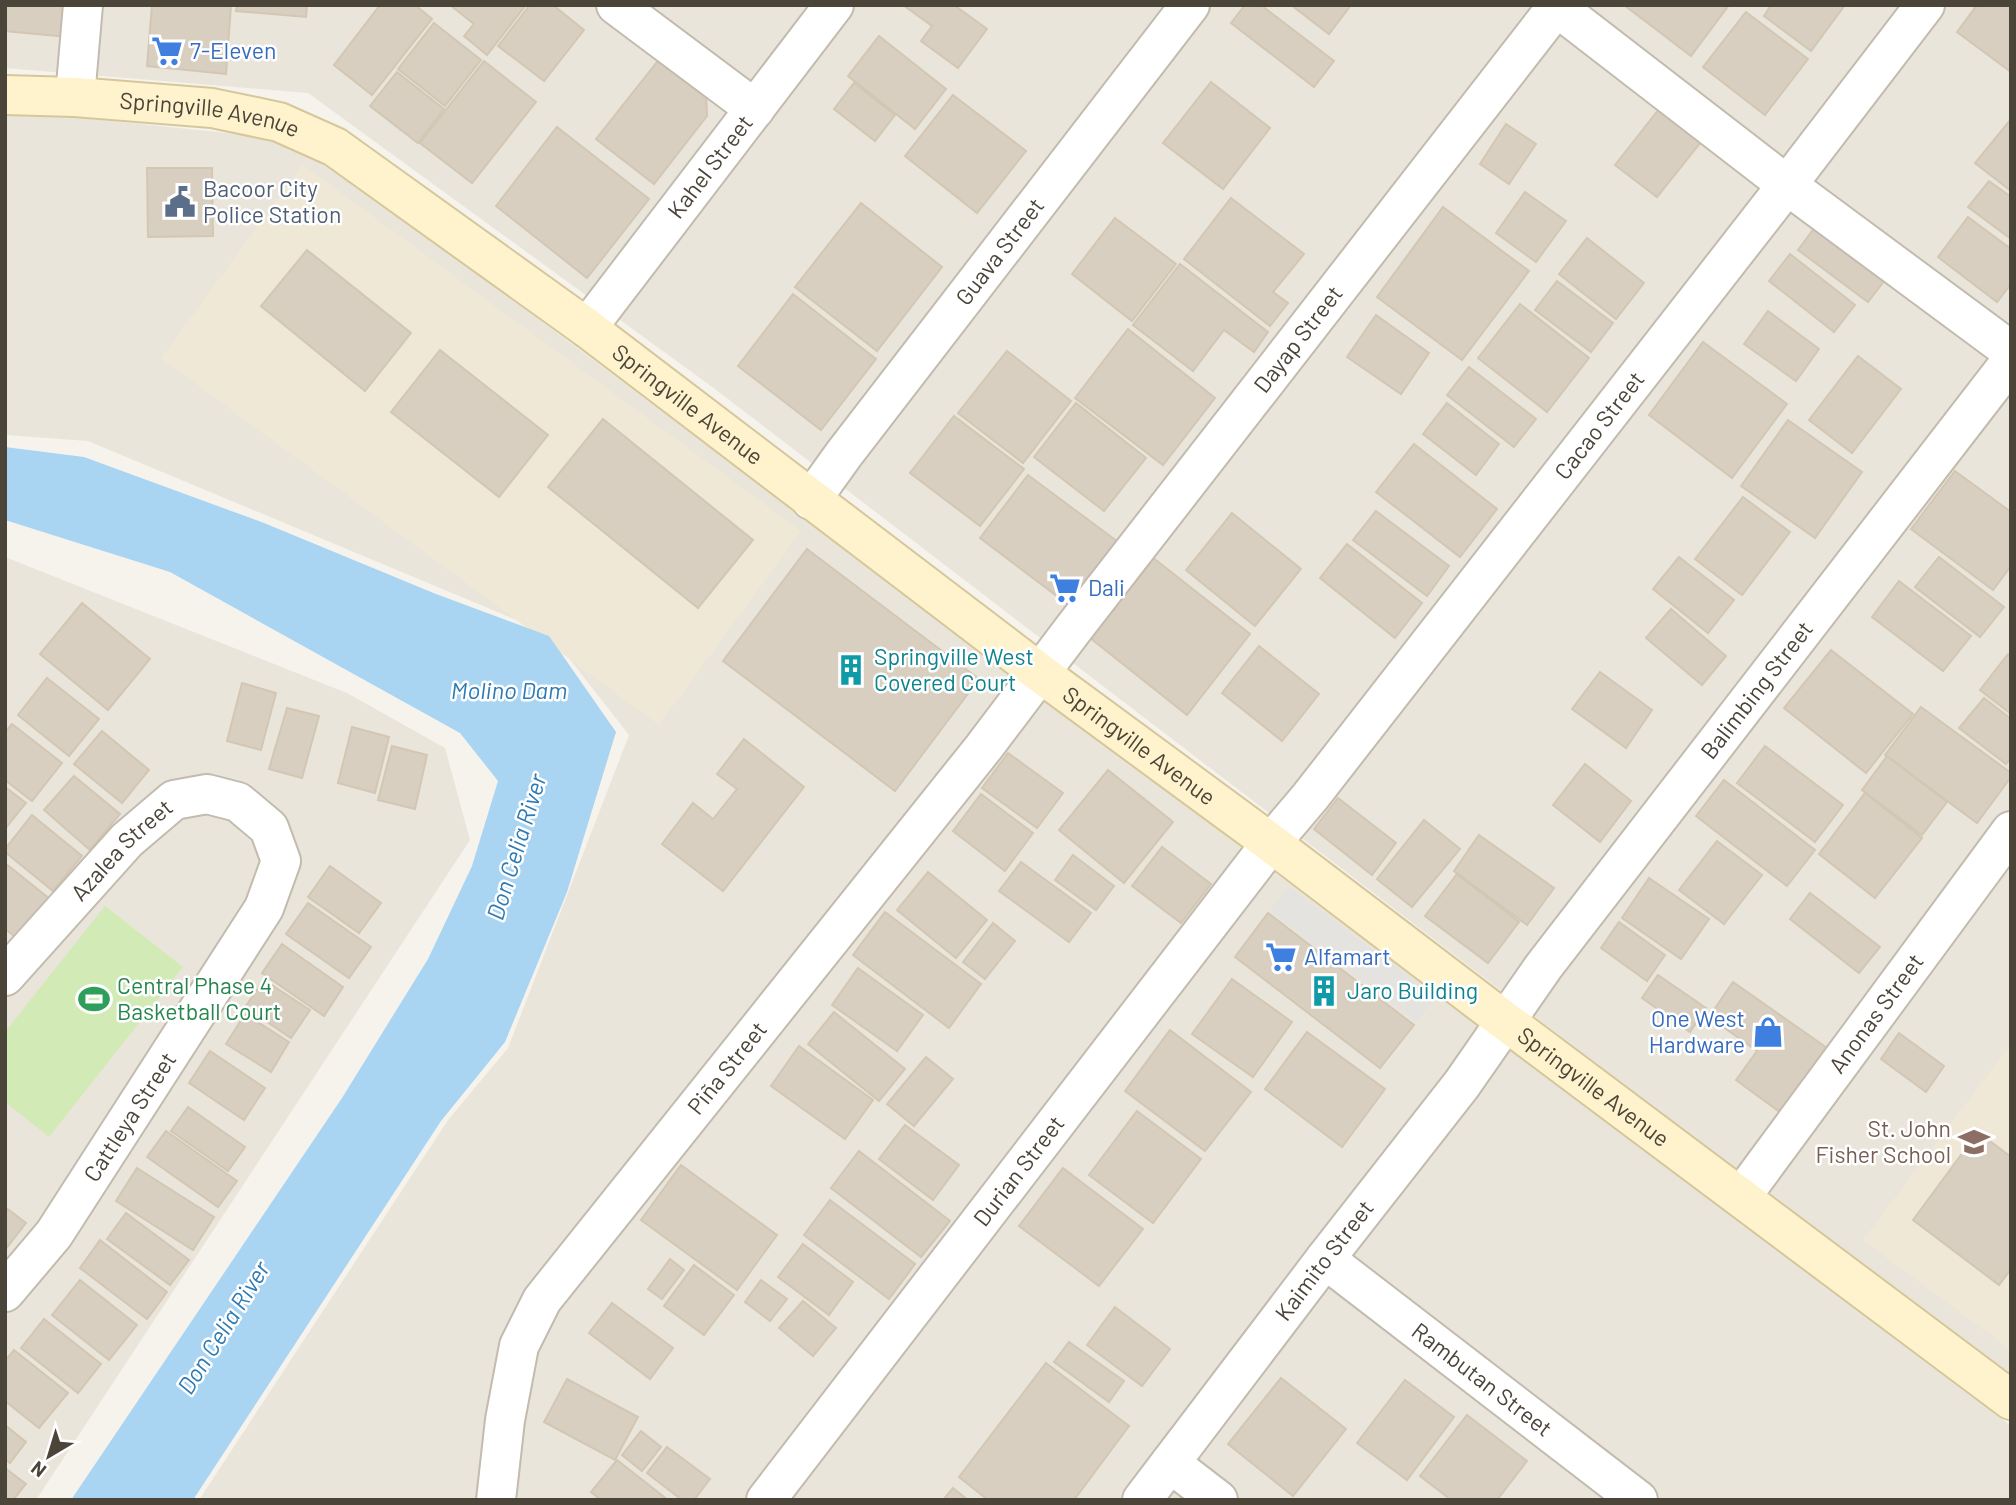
<svg xmlns="http://www.w3.org/2000/svg" width="2016" height="1505" font-family="Barlow,sans-serif">
<rect width="100%" height="100%" fill="#f6f3ec"/>
<g fill="#eae5da">
<path d="M5,5H2011V1381L715,389L308,93L5,68Z"/>
<path d="M5,110L275,138L327,160L2011,1426V1500H199L448,1120L508,1048L629,735L550,634L88,441L5,435Z"/>
<path d="M5,557L347,693L445,748L470,840L36,1500H5Z"/>
</g>
<g fill="#efe8d6">
<path d="M303,165L801,531L659,725L161,358Z"/>
<path d="M2011,1044V1350L1863,1240Z"/>
</g>
<path fill="#d2eab5" d="M105,906L183,967L49,1137L5,1102V1032Z"/>
<path fill="#e5e3e0" d="M1289,887L1436,997L1416,1022L1270,911Z"/>
<path fill="#a9d4f2" d="M5,447L84,457L264,523L436,594L549,636L616,732L567,892L505,1042L441,1121L193,1500H71L342,1098L428,959L472,866L498,781L460,733L170,572L5,520Z"/>
<g fill="#d8cfc1" stroke="#d3c7b4" stroke-width="2">
<path d="M5,5H70L67,37L5,31Z"/>
<path d="M152,5H231L226,74L147,66Z"/>
<path d="M237,5H307L306,17L236,11Z"/>
<path d="M380,5H415L432,19L372,95L334,65Z"/>
<path d="M450,5H526L487,55L464,36L474,24Z"/>
<path d="M530,5H553L584,30L544,81L498,46Z"/>
<path d="M903,5H954L987,29L958,68L921,41L932,26Z"/>
<path d="M1245,5H1261L1334,61L1314,87L1231,23Z"/>
<path d="M1291,5H1351L1329,34Z"/>
<path d="M1624,5H1729L1691,56Z"/>
<path d="M1771,5H1845L1811,51L1764,16Z"/>
<path d="M1977,5H2011V72L1957,32Z"/>
<path d="M1746,12L1808,59L1765,115L1703,67Z"/>
<path d="M434,23L481,60L445,106L398,69Z"/>
<path d="M879,36L946,89L915,129L848,76Z"/>
<path d="M661,57L706,92L707,116L654,184L596,139Z"/>
<path d="M484,61L536,102L472,183L420,143Z"/>
<path d="M397,72L444,109L418,143L370,106Z"/>
<path d="M1211,82L1270,128L1223,189L1163,143Z"/>
<path d="M854,83L895,115L875,141L834,109Z"/>
<path d="M953,95L1026,151L977,213L905,156Z"/>
<path d="M1667,99L1709,132L1657,197L1615,165Z"/>
<path d="M2011,119V191L1975,163Z"/>
<path d="M1506,124L1536,144L1509,184L1480,164Z"/>
<path d="M557,127L649,199L587,278L496,206Z"/>
<path d="M147,168H212L213,236L148,237Z"/>
<path d="M1989,181L2011,197V239L1968,207Z"/>
<path d="M1525,192L1566,221L1536,262L1496,233Z"/>
<path d="M1231,198L1304,254L1273,292L1288,303L1270,326L1184,259Z"/>
<path d="M861,203L942,267L877,351L795,287Z"/>
<path d="M1443,207L1529,271L1462,360L1377,297Z"/>
<path d="M1968,217L2011,249V284L1997,302L1938,257Z"/>
<path d="M1115,218L1176,264L1132,321L1072,274Z"/>
<path d="M1821,219L1891,272L1868,302L1798,250Z"/>
<path d="M1587,238L1644,283L1616,319L1559,274Z"/>
<path d="M307,250L411,333L365,391L261,306Z"/>
<path d="M1790,254L1855,305L1834,332L1769,281Z"/>
<path d="M1180,264L1268,332L1254,352L1224,330L1193,371L1133,325Z"/>
<path d="M1557,281L1613,323L1591,352L1535,310Z"/>
<path d="M793,294L876,359L821,430L738,366Z"/>
<path d="M1520,304L1589,358L1547,412L1478,358Z"/>
<path d="M1768,311L1819,349L1796,381L1744,344Z"/>
<path d="M1376,315L1429,353L1401,394L1347,357Z"/>
<path d="M1128,329L1215,398L1163,465L1075,398Z"/>
<path d="M1703,342L1787,404L1732,478L1649,415Z"/>
<path d="M440,350L548,435L499,497L391,412Z"/>
<path d="M1007,351L1071,401L1023,463L958,413Z"/>
<path d="M1858,356L1901,389L1852,453L1809,420Z"/>
<path d="M1469,367L1536,419L1514,447L1447,395Z"/>
<path d="M1076,403L1146,458L1104,511L1034,457Z"/>
<path d="M1447,403L1499,444L1476,475L1423,434Z"/>
<path d="M954,416L1024,469L980,526L910,473Z"/>
<path d="M603,419L753,540L698,608L548,487Z"/>
<path d="M1788,420L1862,472L1815,538L1741,486Z"/>
<path d="M1414,444L1497,509L1460,557L1376,492Z"/>
<path d="M1955,471L2011,512V566L1993,590L1911,529Z"/>
<path d="M1028,475L1118,542L1070,606L980,538Z"/>
<path d="M1743,497L1790,532L1742,595L1695,559Z"/>
<path d="M1376,511L1449,566L1427,596L1353,540Z"/>
<path d="M1232,513L1301,569L1255,626L1186,570Z"/>
<path d="M1347,544L1422,603L1395,638L1320,578Z"/>
<path d="M807,549L979,679L895,791L723,661Z"/>
<path d="M1152,557L1250,634L1187,715L1089,637Z"/>
<path d="M1679,557L1734,600L1708,633L1653,589Z"/>
<path d="M1939,557L2004,607L1980,637L1915,587Z"/>
<path d="M1899,581L1971,636L1943,671L1872,617Z"/>
<path d="M82,603L150,659L108,710L40,654Z"/>
<path d="M1671,609L1726,656L1702,685L1646,638Z"/>
<path d="M1259,646L1319,694L1282,741L1222,693Z"/>
<path d="M1831,650L1913,714L1866,773L1784,708Z"/>
<path d="M2008,654L2011,656V714L1980,690Z"/>
<path d="M1600,672L1652,710L1626,748L1572,709Z"/>
<path d="M47,678L99,719L69,756L18,715Z"/>
<path d="M242,683L276,693L261,750L227,741Z"/>
<path d="M1984,698L2011,719V758L2006,764L1959,728Z"/>
<path d="M1921,707L2011,773V777L1977,823L1885,755Z"/>
<path d="M287,708L319,716L302,778L269,769Z"/>
<path d="M12,724L62,763L32,801L5,780V732Z"/>
<path d="M352,727L389,737L375,793L338,783Z"/>
<path d="M102,731L149,770L122,803L74,764Z"/>
<path d="M744,739L804,787L723,891L662,844L693,803L713,819L737,789L717,774Z"/>
<path d="M392,746L427,755L415,809L378,800Z"/>
<path d="M1765,746L1843,805L1815,842L1737,783Z"/>
<path d="M1008,753L1063,793L1037,828L982,788Z"/>
<path d="M1887,756L1947,802L1922,835L1862,790Z"/>
<path d="M1585,764L1631,801L1600,842L1553,805Z"/>
<path d="M1108,770L1173,822L1124,883L1059,830Z"/>
<path d="M74,776L120,814L90,850L44,810Z"/>
<path d="M1724,780L1815,850L1787,886L1696,816Z"/>
<path d="M5,787L26,803L5,829Z"/>
<path d="M1865,793L1922,838L1875,898L1819,854Z"/>
<path d="M981,794L1033,833L1005,871L953,831Z"/>
<path d="M1338,798L1396,843L1372,875L1314,829Z"/>
<path d="M32,815L82,856L53,891L5,852V849Z"/>
<path d="M1424,820L1460,849L1412,907L1377,879Z"/>
<path d="M1479,835L1554,888L1527,925L1454,871Z"/>
<path d="M1717,841L1762,875L1724,924L1679,890Z"/>
<path d="M1162,847L1211,884L1181,923L1132,886Z"/>
<path d="M1073,855L1114,886L1096,910L1055,880Z"/>
<path d="M1021,862L1091,913L1069,942L999,891Z"/>
<path d="M5,863L51,900L18,939L5,929Z"/>
<path d="M330,866L381,903L359,933L308,897Z"/>
<path d="M928,872L987,920L956,958L897,910Z"/>
<path d="M1457,874L1519,922L1488,963L1425,916Z"/>
<path d="M1649,878L1709,919L1681,959L1622,918Z"/>
<path d="M1810,893L1880,947L1859,973L1790,919Z"/>
<path d="M308,903L371,947L349,978L286,934Z"/>
<path d="M885,912L981,984L949,1028L853,955Z"/>
<path d="M1268,913L1414,1025L1380,1068L1235,957Z"/>
<path d="M1619,922L1665,955L1647,981L1601,948Z"/>
<path d="M993,923L1015,941L985,979L963,962Z"/>
<path d="M282,944L343,987L324,1016L262,973Z"/>
<path d="M858,968L923,1015L897,1051L832,1005Z"/>
<path d="M1658,975L1706,1008L1690,1032L1642,998Z"/>
<path d="M1232,979L1292,1022L1253,1077L1192,1034Z"/>
<path d="M264,980L310,1010L291,1038L245,1007Z"/>
<path d="M1733,982L1827,1048L1781,1113L1736,1080L1757,1051L1709,1017Z"/>
<path d="M834,1012L905,1069L879,1101L808,1044Z"/>
<path d="M245,1014L289,1042L271,1072L226,1044Z"/>
<path d="M1170,1030L1251,1092L1205,1151L1125,1091Z"/>
<path d="M1307,1032L1385,1089L1342,1147L1265,1089Z"/>
<path d="M1899,1033L1944,1066L1926,1092L1881,1059Z"/>
<path d="M799,1046L873,1100L845,1139L771,1086Z"/>
<path d="M210,1051L265,1088L244,1120L189,1083Z"/>
<path d="M926,1057L953,1079L914,1126L887,1104Z"/>
<path d="M188,1107L245,1147L228,1171L171,1131Z"/>
<path d="M1137,1111L1201,1159L1153,1223L1089,1175Z"/>
<path d="M905,1125L959,1165L933,1200L879,1159Z"/>
<path d="M166,1131L237,1181L218,1207L147,1157Z"/>
<path d="M1978,1132L2011,1157V1269L1999,1285L1913,1220Z"/>
<path d="M859,1151L950,1221L921,1257L831,1188Z"/>
<path d="M681,1165L777,1235L737,1290L641,1220Z"/>
<path d="M137,1168L214,1217L193,1250L116,1201Z"/>
<path d="M1063,1168L1143,1229L1099,1286L1019,1226Z"/>
<path d="M830,1200L915,1264L889,1299L804,1235Z"/>
<path d="M5,1207L26,1223L5,1250Z"/>
<path d="M126,1213L189,1260L170,1285L107,1239Z"/>
<path d="M100,1240L167,1292L147,1319L80,1268Z"/>
<path d="M803,1244L853,1282L829,1315L778,1277Z"/>
<path d="M670,1259L684,1270L662,1299L648,1289Z"/>
<path d="M694,1265L734,1295L704,1335L664,1306Z"/>
<path d="M80,1280L137,1325L109,1360L52,1315Z"/>
<path d="M761,1280L787,1299L770,1321L745,1302Z"/>
<path d="M803,1301L836,1328L813,1356L779,1328Z"/>
<path d="M612,1303L673,1348L650,1379L589,1333Z"/>
<path d="M1115,1307L1170,1349L1142,1386L1087,1345Z"/>
<path d="M44,1319L101,1364L78,1393L21,1348Z"/>
<path d="M1069,1342L1124,1381L1109,1402L1054,1362Z"/>
<path d="M14,1350L68,1393L39,1428L5,1401V1361Z"/>
<path d="M1046,1363L1129,1426L1074,1500H988L959,1477Z"/>
<path d="M1281,1378L1346,1429L1293,1496L1228,1444Z"/>
<path d="M567,1379L638,1417L615,1460L544,1422Z"/>
<path d="M1405,1380L1454,1417L1407,1480L1357,1443Z"/>
<path d="M1467,1415L1527,1461L1497,1500H1451L1420,1476Z"/>
<path d="M5,1425L26,1442L10,1463L5,1459Z"/>
<path d="M641,1431L661,1447L642,1471L622,1455Z"/>
<path d="M667,1447L710,1479L694,1500H682L647,1473Z"/>
<path d="M617,1460L668,1500H601L591,1492Z"/>
<path d="M5,1468L26,1484L13,1500H5Z"/>
<path d="M953,1488L968,1500H943Z"/>
</g>
<g fill="none" stroke-linecap="round" stroke-linejoin="round">
<defs>
<g id="street">
<path d="M616,5L755,109"/>
<path d="M1554,5L1787,185L2011,351"/>
<path d="M75,97L83,5"/>
<path id="s1" d="M587,328L834,5"/>
<path id="s2" d="M811,500L844,454L1190,5"/>
<path id="s3" d="M5,976L127,840L174,800L207,794L238,802L269,828L281,861L264,908L54,1234L5,1292"/>
<path id="s4" d="M1741,1197L2011,831"/>
<path id="s5" d="M1325,1259L1638,1500"/>
<path d="M1170,1463L1218,1500"/>
<path id="s6" d="M496,1500L505,1420L519,1346L542,1300L984,747L1074,628L1558,5"/>
<path id="s7" d="M766,1500L1271,843L1310,797L1787,185L1925,5"/>
<path id="s8" d="M1142,1500L1325,1259L1462,1084L1544,966L2011,361"/>
</g>
<g id="secondary">
<path id="s9" d="M5,95L75,97L212,108L279,122L335,147L587,328L1040,673L1271,843L1505,1021L2011,1400"/>
</g>
</defs>
<use href="#street" stroke="#c2bbae" stroke-width="42"/>
<use href="#secondary" stroke="#d6c79b" stroke-width="42"/>
<use href="#street" stroke="#fff" stroke-width="38"/>
<use href="#secondary" stroke="#fff3cd" stroke-width="38"/>
</g>
<defs>
<symbol id="supermarket-bare" viewBox="-9 -9 18 18"><path d="M-6-5.5h2.5l.6 2H6L4.5 2H-2.5L-4.4-4H-6ZM-1.5 3.2a1.3 1.3 0 1 0 .1 0ZM3 3.2a1.3 1.3 0 1 0 .1 0Z" fill="#3f7fe0" stroke="#fff" stroke-width="2.5" paint-order="stroke"/></symbol>
<symbol id="civic-bare" viewBox="-9 -9 18 18"><path d="M-.6-6.5H3V-4.5H.6V-3L4-1V1h2V6H-6V1h2V-1L-.6-3ZM-1.2 2.5V6h2.4V2.5Z" fill="#5c6f8a" stroke="#fff" stroke-width="2.5" paint-order="stroke"/></symbol>
<symbol id="building-bare" viewBox="-9 -9 18 18"><path d="M-4-6H4V6H1V3H-1V6H-4ZM-2.5-4.3h1.7v1.8h-1.7ZM.8-4.3h1.7v1.8H.8ZM-2.5-1h1.7V.8h-1.7ZM.8-1h1.7V.8H.8Z" fill="#0f9aa8" stroke="#fff" stroke-width="2.5" paint-order="stroke"/></symbol>
<symbol id="stadium-bare" viewBox="-9 -9 18 18"><path d="M0-5a6.5 5 0 1 0 0 10a6.5 5 0 1 0 0-10ZM-3.5-1.8h7v3.6h-7Z" fill="#2e9e5b" stroke="#fff" stroke-width="2.5" paint-order="stroke"/></symbol>
<symbol id="shop-bare" viewBox="-9 -9 18 18"><path d="M-5-2.5h2.3a2.7 3.5 0 0 1 5.4 0H5L5.5 6h-11ZM-1.5-2.5h3a1.5 2.3 0 0 0-3 0Z" fill="#3f7fe0" stroke="#fff" stroke-width="2.5" paint-order="stroke"/></symbol>
<symbol id="school-bare" viewBox="-9 -9 18 18"><path d="M0-5L7-2L0 1L-7-2ZM-4 1L0 2.5L4 1V4Q0 6-4 4Z" fill="#8d6e63" stroke="#fff" stroke-width="2.5" paint-order="stroke"/></symbol>
</defs>
<g fill-rule="evenodd">
<use href="#supermarket-bare" x="145" y="29" width="44" height="44"/>
<use href="#civic-bare" x="158" y="180" width="44" height="44"/>
<use href="#supermarket-bare" x="1043" y="566" width="44" height="44"/>
<use href="#building-bare" x="829" y="648" width="44" height="44"/>
<use href="#supermarket-bare" x="1259" y="935" width="44" height="44"/>
<use href="#building-bare" x="1302" y="969" width="44" height="44"/>
<use href="#stadium-bare" x="72" y="977" width="44" height="44"/>
<use href="#shop-bare" x="1746" y="1010" width="44" height="44"/>
<use href="#school-bare" x="1952" y="1120" width="44" height="44"/>
</g>
<g text-anchor="middle" stroke-width="5" stroke-linejoin="round" paint-order="stroke">
<g font-size="23" fill="#366cbe" stroke="#fff" text-anchor="start">
<text x="190" y="59">7-Eleven</text>
<text x="1088" y="596">Dali</text>
<text x="1304" y="965">Alfamart</text>
<text x="1745" y="1027" text-anchor="end">One West<tspan x="1745" dy="26">Hardware</tspan></text>
</g>
<g font-size="23" fill="#4b4439" stroke="#fff">
<text dy="8" stroke="none"><textPath href="#s9" startOffset="206">Springville Avenue</textPath></text>
<text dy="8" stroke="none"><textPath href="#s1" startOffset="203">Kahel Street</textPath></text>
<text dy="8" stroke="none"><textPath href="#s2" startOffset="312">Guava Street</textPath></text>
<text dy="8" stroke="none"><textPath href="#s6" startOffset="1430">Dayap Street</textPath></text>
<text dy="8" stroke="none"><textPath href="#s9" startOffset="774">Springville Avenue</textPath></text>
<text dy="8" stroke="none"><textPath href="#s7" startOffset="1360">Cacao Street</textPath></text>
<text dy="8" stroke="none"><textPath href="#s8" startOffset="1017">Balimbing Street</textPath></text>
<text dy="8" stroke="none"><textPath href="#s9" startOffset="1340">Springville Avenue</textPath></text>
<text dy="8" stroke="none"><textPath href="#s3" startOffset="172">Azalea Street</textPath></text>
<text dy="8" stroke="none"><textPath href="#s4" startOffset="228">Anonas Street</textPath></text>
<text dy="8" stroke="none"><textPath href="#s6" startOffset="504">Piña Street</textPath></text>
<text dy="8" stroke="none"><textPath href="#s9" startOffset="1908">Springville Avenue</textPath></text>
<text transform="translate(130 1117) rotate(-57)" y="8">Cattleya Street</text>
<text dy="8" stroke="none"><textPath href="#s7" startOffset="415">Durian Street</textPath></text>
<text dy="8" stroke="none"><textPath href="#s8" startOffset="301">Kaimito Street</textPath></text>
<text dy="8" stroke="none"><textPath href="#s5" startOffset="198">Rambutan Street</textPath></text>
</g>
<g font-size="23" fill="#4e5e75" stroke="#fff" text-anchor="start">
<text x="203" y="197">Bacoor City<tspan x="203" dy="26">Police Station</tspan></text>
</g>
<g font-size="23" fill="#0d838f" stroke="#fff" text-anchor="start">
<text x="874" y="665">Springville West<tspan x="874" dy="26">Covered Court</tspan></text>
<text x="1347" y="999">Jaro Building</text>
</g>
<g font-size="23" fill="#27864d" stroke="#fff" text-anchor="start">
<text x="117" y="994">Central Phase 4<tspan x="117" dy="26">Basketball Court</tspan></text>
</g>
<g font-size="23" fill="#785e54" stroke="#fff" text-anchor="end">
<text x="1951" y="1137">St. John<tspan x="1951" dy="26">Fisher School</tspan></text>
</g>
<g font-size="24" font-style="italic" fill="#2e7ab2" stroke="#fff">
<text x="509" y="699">Molino Dam</text>
<text transform="translate(517 847) rotate(-73)" y="8">Don Celia River</text>
<text transform="translate(224 1328) rotate(-58)" y="8">Don Celia River</text>
</g>
</g>
<rect width="2016" height="1505" fill="none" stroke="#4b4439" stroke-width="14"/>
<g transform="translate(49 1456) rotate(218)" stroke="#ffffff" stroke-width="5" paint-order="stroke">
<path d="M0-5L12 26L0 18L-12 26Z" fill="#4b4439"/>
<text y="-10" font-size="19" font-weight="bold" text-anchor="middle" fill="#4b4439">N</text>
</g>
</svg>
